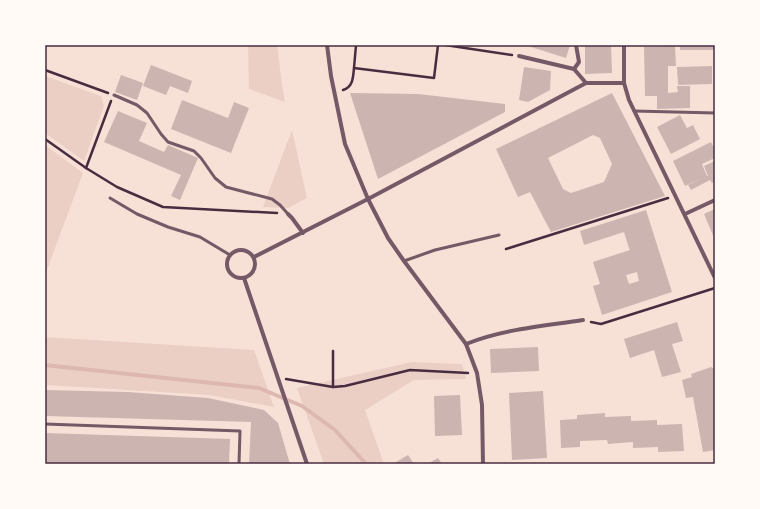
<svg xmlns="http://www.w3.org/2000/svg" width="760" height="509" font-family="Inter,sans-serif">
<rect width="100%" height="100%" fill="#f7e1d7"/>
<g fill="#ebcfc5">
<path d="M248,45H277L282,84L285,102L249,89Z"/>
<path d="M45,76L101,96L104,106L84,161L45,133Z"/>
<path d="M292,130L307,198L288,208L263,207Z"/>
<path d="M45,145L83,173L45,275Z"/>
<path d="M45,337L254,350L274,407L209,395L45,385Z"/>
<path d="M412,362L462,364L466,379L414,380L365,410L384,464H324L297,388Z"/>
</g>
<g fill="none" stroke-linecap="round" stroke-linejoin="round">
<path stroke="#dcb8b0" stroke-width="4" d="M45,365L259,388L302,406L335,430L366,464"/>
</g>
<g fill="#ccb4b1" fill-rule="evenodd">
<path d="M532,45H570L566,58L531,47Z"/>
<path d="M585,45H611L612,73L585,74Z"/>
<rect x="680" y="45" width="35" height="5"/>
<path d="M675,46L676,66H668V93L678,92L677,86H690V108L657,109V96H645L644,47Z"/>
<path d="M151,65L192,81L188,93L170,86L166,95L143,86Z"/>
<path d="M712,66V84L678,85L677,67Z"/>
<path d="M524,67L551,71L550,90L528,102L519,100Z"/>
<path d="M121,75L143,83L137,100L115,92Z"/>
<path d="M350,93L418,94L505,104V112L378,179Z"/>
<path d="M612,93L665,196L551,232L530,192L518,197L496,149ZM593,135L600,138L612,164L604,182L571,193L563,189L548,158Z"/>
<path d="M182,100L228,118L234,102L249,108L231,153L171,129Z"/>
<path d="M118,111L147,123L139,141L164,152L168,145L198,158L180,200L171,196L181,175L104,142Z"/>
<path d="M680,115L687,128L693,125L700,139L671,154L657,127Z"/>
<path d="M711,142L715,150V158L702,164L707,176H708L704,166L715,161V182L712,183L710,180L691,190L688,185L702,178L685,186L673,161Z"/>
<path d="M715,209V240L704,214Z"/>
<path d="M646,210L672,292L602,315L593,286L600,284L593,262L630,250L629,248L624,232L584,245L580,231ZM637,272L639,281L629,284L626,275Z"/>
<path d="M677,322L683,341L672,344L681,372L662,377L654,350L630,358L624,339Z"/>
<path d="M538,347L539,371L491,373L490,349Z"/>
<path d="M711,367L715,369V450L703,452L693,397L686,398L682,380L692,377L691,374Z"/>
<path d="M45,390L128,392L208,398L264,410L278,423L290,464H249L251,422L45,416Z"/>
<path d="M543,391L547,458L512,460L509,393Z"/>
<path d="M460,395L462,435L435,436L434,396Z"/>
<path d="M605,413V417L631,416V421L657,420V425L682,424L684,451L658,452V447L633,448V442L608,444L607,440L580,441V447L561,448L560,420L577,419V415Z"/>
<path d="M45,433L230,439L229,464H45Z"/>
<path d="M408,455L414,464H393Z"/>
<path d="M438,458L442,464H427Z"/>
</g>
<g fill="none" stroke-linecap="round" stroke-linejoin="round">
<g stroke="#4a2c40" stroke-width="2.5">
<path d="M356,45L354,68L434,78L438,45"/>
<path d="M445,45L512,55"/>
<path d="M45,70L108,93"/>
<path d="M343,90C353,87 353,78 354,68"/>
<path d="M45,139L86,168L117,187L163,207L277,213"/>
<path d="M86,168L111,101"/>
<path d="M506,249L668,198"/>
<path d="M591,322L601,324L715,288"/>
<path d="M333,351V387"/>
<path d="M286,379L333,387L345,386L410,370L468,373"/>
</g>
<g stroke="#755966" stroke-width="3">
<path d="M114,95L137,105L147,113L161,134L168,142L194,151L201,158L215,178L226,187L272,199L280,205L288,214"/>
<path d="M634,111L715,113"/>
<path d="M110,198L137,214L168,227L200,237L230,255"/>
<path d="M404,261L435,250L499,235"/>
<path d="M45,424L240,431L239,464"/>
</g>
<g stroke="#755966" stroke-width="4">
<path d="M327,45L331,76L345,144L368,199L388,238L404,261L466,344L477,373L482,405L483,464"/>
<path d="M624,45V83L629,100L715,278"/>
<path d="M519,56L574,69L586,83"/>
<path d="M574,69L579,62L576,45"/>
<path d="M288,214L292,218L303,233"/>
<path d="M685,214L715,200"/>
<circle cx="241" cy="264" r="14"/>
<path d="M254,257L368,199L586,83H624"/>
<path d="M244,278L307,464"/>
<path d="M466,344C503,329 544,326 583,320"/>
</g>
</g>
<rect width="760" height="509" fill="none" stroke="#fffaf5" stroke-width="92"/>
<rect x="46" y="46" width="668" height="417" fill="none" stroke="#4a2c40" stroke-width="1.5"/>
</svg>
